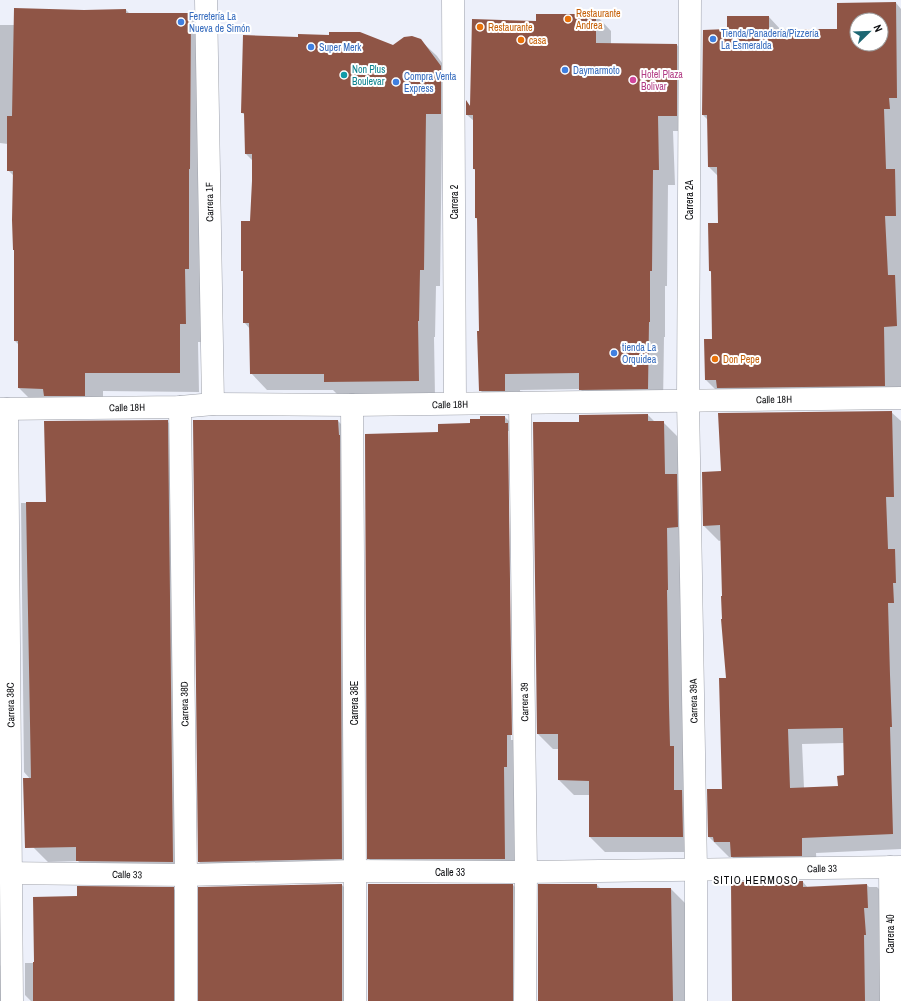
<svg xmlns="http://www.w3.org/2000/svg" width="901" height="1001" font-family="'Archivo Narrow',sans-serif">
<rect width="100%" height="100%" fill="#edf0fa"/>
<g fill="#0003" fill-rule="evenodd">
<path d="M896,3L901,9V403L723,397L706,380L713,340L712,273L710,271L720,224L718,176L709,167L708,120L703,115L728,30L769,17L781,30H838V4ZM857,20H881V44H857Z"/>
<path d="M126,10L130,14H191L210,33L204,342H198L199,392L103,391V414L38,407L19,388V345L15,341V251L14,250V176L8,170V144L0,143V25H15L84,11Z"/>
<path d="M596,15L611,31V45H677L692,60V131H673L675,185H668L667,286H665V337H664L663,404L595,405L580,389L520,390V406H495L480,390V332L478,220L476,218V171L474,169V121L467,115V103L471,107L537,22Z"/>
<path d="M420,40L437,56L457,84V130H442L440,286H436L435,337H434L435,397L341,398L333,390H267L251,373L250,329L244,322V273L242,270L251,222L253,161L246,154L245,115L242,113L393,47Z"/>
<path d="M891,412L901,421V849L816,853L817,870L746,871L732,857H729L709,837L708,790H723L727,679L722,540L719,541L704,526L723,472ZM844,743L845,776L839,787L804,788L802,744Z"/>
<path d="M648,415L655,422H663L678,437L697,852H605L590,837V795H574L559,780V749H553L538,734L580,423Z"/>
<path d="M505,417L520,432L521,875L384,874L368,858L439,433L471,424ZM507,431H509L513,740H511Z"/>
<path d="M167,421L182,436L188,877L92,876L78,861L48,862L33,847L32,781L24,772L21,503H47Z"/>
<path d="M194,421H338L353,436L357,873L214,877L199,862Z"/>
<path d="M803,882L808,888L867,885L869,887H877L893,903L894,1001H733Z"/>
<path d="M342,885L357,900V1001H200V888Z"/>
<path d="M513,885L528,901V1001H368Z"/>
<path d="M597,885L601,889H671L686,904L687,1001H539Z"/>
<path d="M173,888L188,904V1001H31L25,995V963H35L78,897Z"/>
<path d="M0,965L14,979V1001H0Z"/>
</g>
<g fill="#8f5546" fill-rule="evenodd">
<path d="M896,2L897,98H889L890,109H884L886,169H895L896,216H885L888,275H895L897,326L884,327L885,386L717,388L716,380H705L704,339H712L711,271H709L708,223H718L717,167H708L707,115H702L703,30L727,29V16H769V29H837V3ZM857,20H881V44H857Z"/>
<path d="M14,8L84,10L126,9V13H191L190,169H189V269H185L186,324H180V373H85V396H44L43,389L18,388V341H14V250H13L12,220L13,171H7V116H12Z"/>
<path d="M536,14H596V43L677,44V116H658L659,170H653L652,271H650V322H649L648,389L579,390V373L505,374V391H479L477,331H479L477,218H475V169H473V115H466V100L470,106L472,19L536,21Z"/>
<path d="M329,32H360L393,45L404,37L412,36L421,39L441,66V114H426L424,270H420L419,321H418L419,381L324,382V374H250L249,323H243V271H241V221H250L252,181V154H245L244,113H241L243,35L298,37V34L329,35Z"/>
<path d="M892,411L894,497H886L888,549H895L896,583H893L894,603H888L890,675L892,727H890L893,834L802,838V856L731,857L730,842H714L713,837H708L707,789H722L719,678H726L721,619H722L721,596H722L720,525L703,526L702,472L721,471L718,413ZM843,728L844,775L837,776L838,786L790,788L788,729Z"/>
<path d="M648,414V421H664L665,474H677L678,527L667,528L668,590H667L669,706L670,746H674V790H682L683,837H589V781L558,780V734H537L533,422H579V415Z"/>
<path d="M480,416H505V423H508L512,735H507V767H504L505,859H367L365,434L438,432V424L470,423V419H480Z"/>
<path d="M168,420L173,862L76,861V847L25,848L23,778H31L26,502H46L44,421Z"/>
<path d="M193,420H338L339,435H340L342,859L198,862Z"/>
<path d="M803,881V887L867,884L868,908H864L866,935H864L865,1001H732L731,882Z"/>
<path d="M342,884V1001H198V887Z"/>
<rect x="368" y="884" width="145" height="117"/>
<path d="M538,884H597V888H671L673,1001H538Z"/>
<path d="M77,886L174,887V1001H33V962H34L33,897L77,896Z"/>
</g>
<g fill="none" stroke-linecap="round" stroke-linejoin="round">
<defs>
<g id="minor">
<path d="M206,0L213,404"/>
<path d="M453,0L455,403"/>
<path d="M690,0L688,400L696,870V1001"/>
<path d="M520,403L526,872L525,1001"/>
<path d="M352,405L355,871V1001"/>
<path d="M180,407L186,875V1001"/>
<path d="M0,409L180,407L213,404L352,405L901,398"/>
<path d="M7,409L12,1001"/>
<path d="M890,867L891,1001"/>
<path d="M0,873L186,875L355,871L526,872L901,867"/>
</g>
</defs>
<use href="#minor" stroke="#9ea1aa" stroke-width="23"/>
<use href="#minor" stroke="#fff" stroke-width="22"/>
</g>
<g fill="#e8710a" stroke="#fff" stroke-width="1.5">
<circle cx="568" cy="19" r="4"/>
<circle cx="480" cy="27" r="4"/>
<circle cx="521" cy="40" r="4"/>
<circle cx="715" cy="359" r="4"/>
</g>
<g fill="#3f7fe0" stroke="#fff" stroke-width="1.5">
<circle cx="181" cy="22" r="4"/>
<circle cx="713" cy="39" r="4"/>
<circle cx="311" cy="47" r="4"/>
<circle cx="565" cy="70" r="4"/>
<circle cx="396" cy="82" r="4"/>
<circle cx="614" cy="353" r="4"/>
</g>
<circle fill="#0f9aa8" stroke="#fff" stroke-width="1.5" cx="344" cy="75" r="4"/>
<circle fill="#d1479c" stroke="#fff" stroke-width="1.5" cx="633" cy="80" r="4"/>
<g text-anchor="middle" stroke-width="4" stroke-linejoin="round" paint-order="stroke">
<g font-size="10" fill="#c56008" stroke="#fff" text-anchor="start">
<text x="576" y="17">Restaurante<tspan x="576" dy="12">Andrea</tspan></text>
<text x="488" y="31">Restaurante</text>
<text x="529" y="44">casa</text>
<text x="723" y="363">Don Pepe</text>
</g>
<g font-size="10" fill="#366cbe" stroke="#fff" text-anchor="start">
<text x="189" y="20">Ferretería La<tspan x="189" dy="12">Nueva de Simón</tspan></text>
<text x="721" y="37">Tienda/Panadería/Pizzería<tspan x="721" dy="12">La Esmeralda</tspan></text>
<text x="319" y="51">Super Merk</text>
<text x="573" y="74">Daymarmoto</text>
<text x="404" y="80">Compra Venta<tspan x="404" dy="12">Express</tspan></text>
<text x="622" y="351">tienda La<tspan x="622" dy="12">Orquidea</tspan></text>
</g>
<g font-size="10" fill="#0d838f" stroke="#fff" text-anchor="start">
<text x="352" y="73">Non Plus<tspan x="352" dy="12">Boulevar</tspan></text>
</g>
<g font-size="10" fill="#b23c85" stroke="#fff" text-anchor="start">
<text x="641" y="78">Hotel Plaza<tspan x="641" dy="12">Bolivar</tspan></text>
</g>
<g font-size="10" fill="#0b0c0f" stroke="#fff">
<text transform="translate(689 200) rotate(-90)" y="4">Carrera 2A</text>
<text transform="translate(209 202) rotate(-91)" y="4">Carrera 1F</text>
<text transform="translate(454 202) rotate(-90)" y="4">Carrera 2</text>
<text transform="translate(774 399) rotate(-1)" y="4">Calle 18H</text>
<text transform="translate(450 404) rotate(-1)" y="4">Calle 18H</text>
<text transform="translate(127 407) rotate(-1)" y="4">Calle 18H</text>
<text transform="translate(693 701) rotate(-91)" y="4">Carrera 39A</text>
<text transform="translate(524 702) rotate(-91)" y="4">Carrera 39</text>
<text transform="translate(354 703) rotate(-90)" y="4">Carrera 38E</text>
<text transform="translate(184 704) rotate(-91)" y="4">Carrera 38D</text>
<text transform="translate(10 705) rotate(-91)" y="4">Carrera 38C</text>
<text transform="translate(822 868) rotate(-1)" y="4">Calle 33</text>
<text x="450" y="876">Calle 33</text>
<text transform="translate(127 874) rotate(1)" y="4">Calle 33</text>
<text transform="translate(890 934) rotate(-90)" y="4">Carrera 40</text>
</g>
<g font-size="11" letter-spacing="1" fill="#0b0c0f" stroke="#fff">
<text x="756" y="884">SITIO HERMOSO</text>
</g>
</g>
<g transform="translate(869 32) rotate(67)"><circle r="19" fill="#ffffff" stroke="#9d9e9f"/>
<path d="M0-3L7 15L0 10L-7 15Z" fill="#1d6773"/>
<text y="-6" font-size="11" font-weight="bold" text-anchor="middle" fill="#0b0c0f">N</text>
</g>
</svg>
